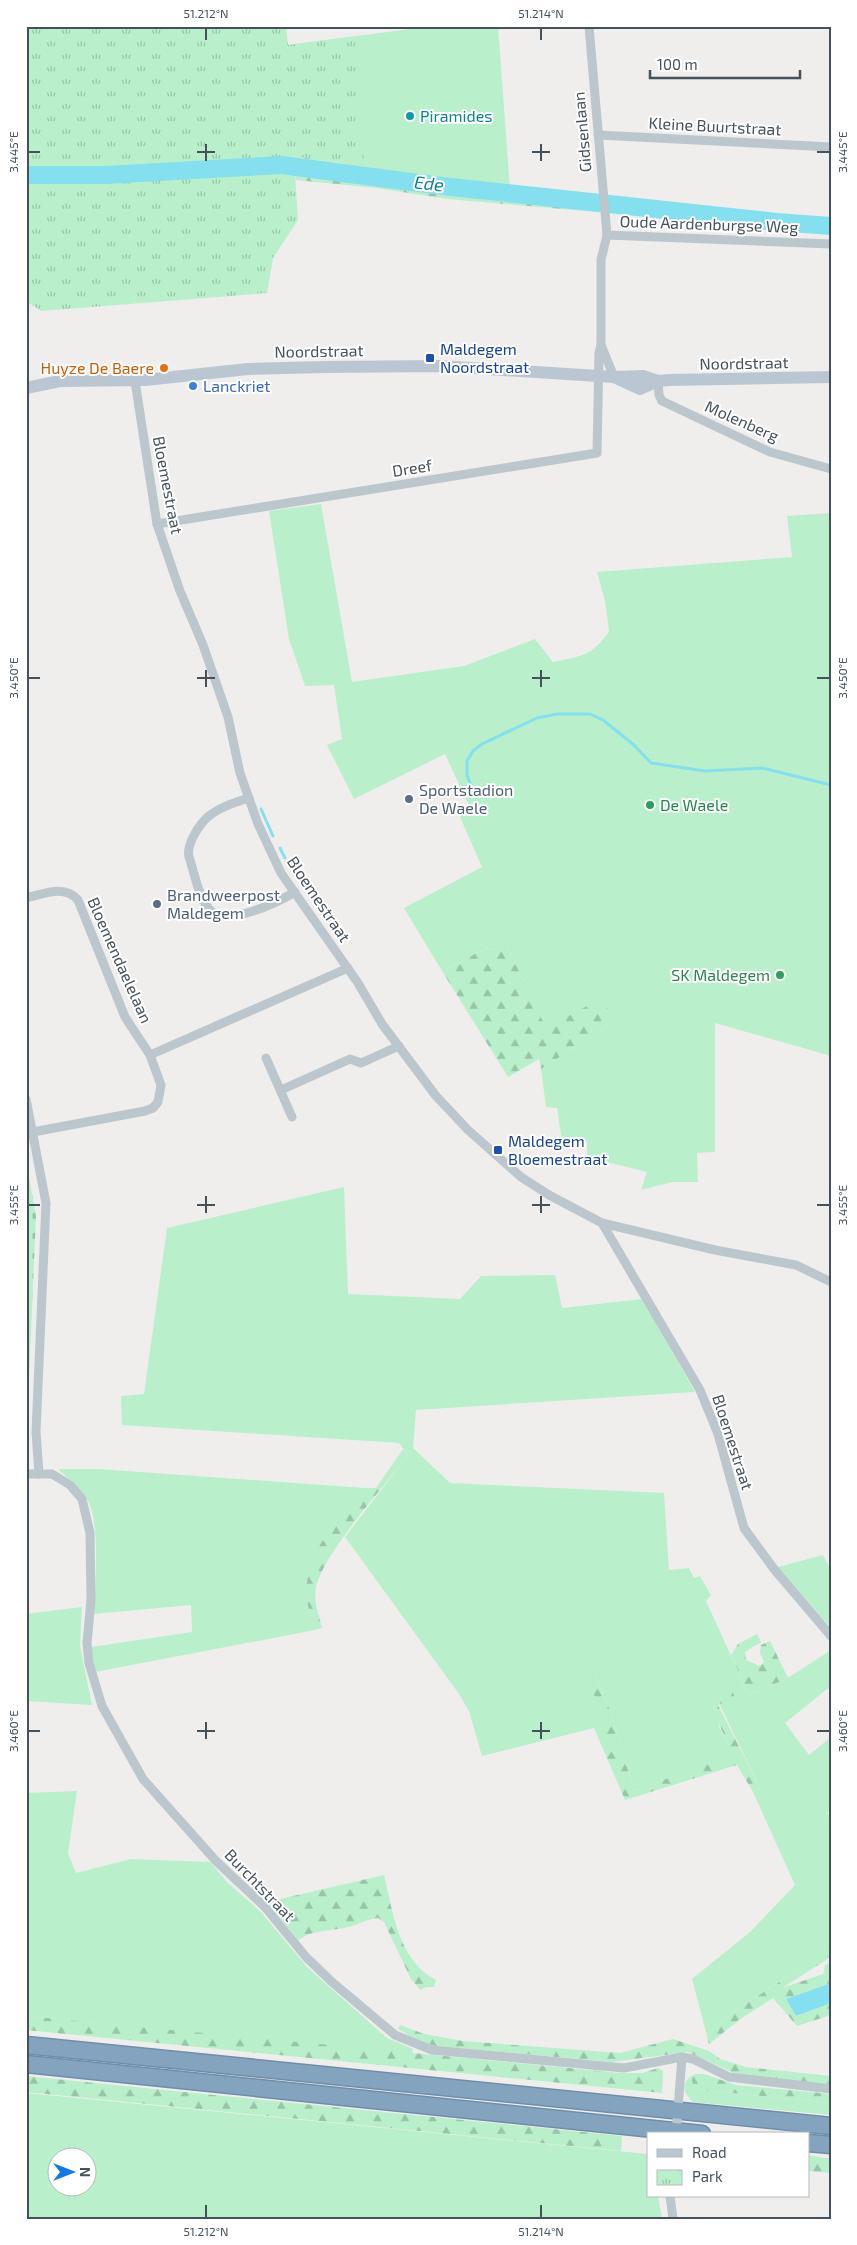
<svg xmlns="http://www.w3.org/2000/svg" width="857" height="2245" font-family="'Exo 2',sans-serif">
<defs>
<pattern id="forest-firs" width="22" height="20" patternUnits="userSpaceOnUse" patternTransform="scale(1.25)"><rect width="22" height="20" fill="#b9f0cb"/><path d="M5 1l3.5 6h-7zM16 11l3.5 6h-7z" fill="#98c5a8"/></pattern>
<pattern id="cemetery-stones" width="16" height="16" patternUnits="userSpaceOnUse" patternTransform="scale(1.25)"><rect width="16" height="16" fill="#b9f0cb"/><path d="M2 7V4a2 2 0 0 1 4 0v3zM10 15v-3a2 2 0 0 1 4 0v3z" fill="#98c5a8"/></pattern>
<pattern id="park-tufts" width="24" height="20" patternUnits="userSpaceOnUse" patternTransform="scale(1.25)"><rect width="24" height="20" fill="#b9f0cb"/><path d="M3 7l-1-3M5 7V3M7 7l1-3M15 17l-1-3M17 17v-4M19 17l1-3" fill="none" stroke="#98c5a8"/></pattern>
</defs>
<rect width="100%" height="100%" fill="#f0eded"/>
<g fill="#b9f0cb" fill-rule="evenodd">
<path d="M434,26H498L510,189L294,156L287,45Z"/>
<path d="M321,504L352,682L464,666L535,639L553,662C581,656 593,656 609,631L605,601L597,572L792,557L787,516L831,513V1056L715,1023V1152L697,1153L698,1182H672L641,1190L647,1172L587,1157V1142L562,1141L557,1108L546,1107L541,1069L615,1021L546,1029L504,939L442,971L404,908L482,867L460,817L471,810L445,754L354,799L327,745L342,739L334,685L305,686L289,639L269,511Z"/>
<path d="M344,1187L348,1294L460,1299L481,1276L555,1275L562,1308L642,1299L695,1392L416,1410L413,1448L450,1483L664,1493L669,1570L689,1568L694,1578L700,1576L711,1595L706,1601L749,1695L788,1678L831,1650V1686L785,1723L809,1755L831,1737V1810L827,1812L831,1819V1940L804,1966L736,2010L707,2036L692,1979L750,1932L795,1885L753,1792L760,1788L715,1695L719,1726L734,1756L634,1790L611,1713L595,1674L598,1703L603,1722L594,1728L482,1756L469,1711L459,1694L345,1537L408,1455L399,1443L122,1425L121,1396L144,1394L167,1228Z"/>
<path d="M58,1469H98L365,1488C327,1534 291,1566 315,1630L95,1672L91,1647L192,1632L191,1605L94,1614C95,1585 101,1523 87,1499C80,1488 68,1478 58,1469Z"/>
<path d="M823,1555L831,1571V1628L778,1567Z"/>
<path d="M82,1607L80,1646L92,1705L26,1701V1614Z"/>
<path d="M77,1791L68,1853L76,1873L131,1859L210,1862L227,1882L261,1912L307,1967L387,2038L413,2049L412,2054L26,2016V1793Z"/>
<path d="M691,2076L694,2089L831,2103V2115L693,2102C684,2093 680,2085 691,2076Z"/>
<path d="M26,2093L648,2154V2196H658L662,2219H26ZM58,2158H88V2188H58Z"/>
</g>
<g fill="url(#forest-firs)">
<path d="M294,156L596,202V212L447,199L376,188L296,180Z"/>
<path d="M504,939L546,1028L602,998L615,1021L541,1069L539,1059L508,1077L442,971Z"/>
<path d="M403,1449L408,1455C384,1487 325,1551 316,1587C313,1601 319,1615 322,1628L315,1630C290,1565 326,1535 365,1488H376Z"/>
<path d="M757,1634L761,1642L745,1652L746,1660L760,1666L764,1662L760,1653L761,1645L770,1641L788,1678L749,1695L731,1655L738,1644Z"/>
<path d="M595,1674L611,1713L634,1790L733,1756L710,1703L714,1695L730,1687L735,1697L718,1705L760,1788L753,1792L737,1765L625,1800L594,1728L603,1722L588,1676Z"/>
<path d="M384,1875C393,1912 398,1960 436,1980L434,1987H426L420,1990L411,1979L384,1922L378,1918C366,1919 356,1926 344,1928C327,1931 313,1930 298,1940L267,1902Z"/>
<path d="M831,1940V1954L826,1960L782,1988L823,1974L825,1965L831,1963V1983L786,1999L796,2016L831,2003V2015L797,2026L773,1998L739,2020L709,2044L707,2036L736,2010L804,1966Z"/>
<path d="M26,2016L621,2073H642L658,2068L663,2071L662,2093L26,2030Z"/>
<path d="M400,2025L424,2034L463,2041L620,2053L673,2039L709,2051L720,2059L746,2067L831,2076V2085L736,2074L688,2052L612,2062L435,2046L417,2040L398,2029Z"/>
<path d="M696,2074H704L736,2085L831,2094V2103L694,2089L691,2076Z"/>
<path d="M26,2076L622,2136L621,2151L26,2092Z"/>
<path d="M808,2155L831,2159V2173L808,2171Z"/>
</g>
<path fill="url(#cemetery-stones)" d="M26,1161L36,1216L26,1447Z"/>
<path fill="url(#park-tufts)" d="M26,26H286L288,45L357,36L364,166L294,156L298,220L273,258L267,293L41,311L26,301Z"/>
<path fill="#84dfef" d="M831,1983V2003L796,2016L786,1999Z"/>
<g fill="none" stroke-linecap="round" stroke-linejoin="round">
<g stroke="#84dfef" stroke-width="3">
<path d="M475,796L467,775V761L473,751L482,744L537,718L557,714H590L603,720L634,745L651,763L705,771L762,768L831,785"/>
<path d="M261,809L273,836"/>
<path d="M280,848L285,858"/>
</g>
<path stroke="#84dfef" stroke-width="18" d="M26,175H106L281,165L442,186L777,222L831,226"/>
<defs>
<g id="highway">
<path d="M26,2045L831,2126"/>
<path d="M26,2064L702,2134"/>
<path d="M808,2143L831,2145"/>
</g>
</defs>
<use href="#highway" stroke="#6e8eaa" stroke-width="19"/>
<g stroke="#bbc6cd" stroke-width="9">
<path d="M598,135L831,147"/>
<path d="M607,235L831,244"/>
<path d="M601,345L614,377"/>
<path d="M135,381L157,524L180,591L203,645L228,717L240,773L258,824L281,873L358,983L382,1024L436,1096L468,1130L521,1177L549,1195L602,1223L715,1250L796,1265L831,1282"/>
<path d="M658,381L659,395L662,401L770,452L831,469"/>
<path d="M157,524L597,453L599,353L601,345V260L607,235L589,26"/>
<path d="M249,798C235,802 220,807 209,816C199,824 186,845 189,857C195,874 198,898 211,911C227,927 278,902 295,892"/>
<path d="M26,898C44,894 64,884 78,900L125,1017L150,1055L161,1085L158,1102L153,1108L145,1111L33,1132"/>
<path d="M150,1055L348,968"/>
<path d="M266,1058L292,1117"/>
<path d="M281,1090L350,1059L361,1063L399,1046"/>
<path d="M26,1099L46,1203L36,1432L39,1474"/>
<path d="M602,1223L700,1390L718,1434L744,1528L774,1569L831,1636"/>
<path d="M26,1474H52L70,1485L82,1499L90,1533L91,1600L87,1643L89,1663L102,1706L143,1779L216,1861L265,1907L306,1957L332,1982L395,2035L432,2050L624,2068L682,2057L676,2134"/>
<path d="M682,2057L693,2059L729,2077L831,2089"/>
<path d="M670,2196L673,2219"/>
</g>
<g stroke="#bac7d2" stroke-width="12">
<path d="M614,377L640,389L658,381L670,380L831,377"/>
<path d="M26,388L60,381L145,380L248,369L326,367L440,366L614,377L643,376L658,381"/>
</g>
<use href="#highway" stroke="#83a3be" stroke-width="16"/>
</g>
<path fill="none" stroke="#45525b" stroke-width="2" d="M206,28V40M541,28V40M206,144V161M541,144V161M28,152H40M197,152H215M532,152H550M817,152H830M206,670V687M541,670V687M28,678H40M197,678H215M532,678H550M817,678H830M206,1196V1213M541,1196V1213M28,1205H40M197,1205H215M532,1205H550M817,1205H830M206,1722V1739M541,1722V1739M28,1731H40M197,1731H215M532,1731H550M817,1731H830M206,2205V2218M541,2205V2218"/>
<circle fill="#0f9aa8" stroke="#fff" stroke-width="2" cx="410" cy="116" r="5"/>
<g fill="#1a4fb4" stroke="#fff" stroke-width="2">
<rect x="425" y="353" width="10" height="10" rx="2.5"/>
<rect x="493" y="1145" width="10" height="10" rx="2.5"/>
</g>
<circle fill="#e8710a" stroke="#fff" stroke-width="2" cx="164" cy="368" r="5"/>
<circle fill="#3f7fe0" stroke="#fff" stroke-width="2" cx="193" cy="386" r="5"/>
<g fill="#5c6f8a" stroke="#fff" stroke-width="2">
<circle cx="409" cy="799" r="5"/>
<circle cx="157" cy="904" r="5"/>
</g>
<g fill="#2e9e5b" stroke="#fff" stroke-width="2">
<circle cx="650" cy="805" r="5"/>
<circle cx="780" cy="975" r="5"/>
</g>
<g text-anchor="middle" stroke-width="4" stroke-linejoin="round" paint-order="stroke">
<g font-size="16" fill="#0d838f" stroke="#fff" text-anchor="start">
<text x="420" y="122">Piramides</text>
</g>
<g font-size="16" fill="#45525b" stroke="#fff">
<text transform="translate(715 126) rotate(3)" y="6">Kleine Buurtstraat</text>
<text transform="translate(582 132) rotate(-95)" y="6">Gidsenlaan</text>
<text transform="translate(709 224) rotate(2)" y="6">Oude Aardenburgse Weg</text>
<text transform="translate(319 351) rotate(-1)" y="6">Noordstraat</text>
<text transform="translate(744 363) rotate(-1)" y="6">Noordstraat</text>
<text transform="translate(742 421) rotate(24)" y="6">Molenberg</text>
<text transform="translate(412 468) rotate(-9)" y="6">Dreef</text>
<text transform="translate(168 485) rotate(79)" y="6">Bloemestraat</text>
<text transform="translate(319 899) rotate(56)" y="6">Bloemestraat</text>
<text transform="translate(120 960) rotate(66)" y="6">Bloemendaelelaan</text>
<text transform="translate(733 1442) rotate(72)" y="6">Bloemestraat</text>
<text transform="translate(260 1885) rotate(46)" y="6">Burchtstraat</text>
</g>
<g font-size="16" fill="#164399" stroke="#fff" text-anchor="start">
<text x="440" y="355">Maldegem<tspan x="440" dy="18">Noordstraat</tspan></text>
<text x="508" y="1147">Maldegem<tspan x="508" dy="18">Bloemestraat</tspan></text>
</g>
<g font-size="16" fill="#c56008" stroke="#fff" text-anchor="end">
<text x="154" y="374">Huyze De Baere</text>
</g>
<g font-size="16" fill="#366cbe" stroke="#fff" text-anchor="start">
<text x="203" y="392">Lanckriet</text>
</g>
<g font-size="16" fill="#4e5e75" stroke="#fff" text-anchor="start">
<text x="419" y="796">Sportstadion<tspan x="419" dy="18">De Waele</tspan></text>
<text x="167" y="901">Brandweerpost<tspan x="167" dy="18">Maldegem</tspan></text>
</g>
<g font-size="16" fill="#27864d" stroke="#fff" text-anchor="start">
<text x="660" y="811">De Waele</text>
<text x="770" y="981" text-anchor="end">SK Maldegem</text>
</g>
<g font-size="18" font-style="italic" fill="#088095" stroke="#fff">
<text transform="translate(429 184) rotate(7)" y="6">Ede</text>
</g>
</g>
<rect width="857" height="2245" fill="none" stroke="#ffffff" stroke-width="55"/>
<rect x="647" y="2132" width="162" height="65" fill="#ffffff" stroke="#b5babd"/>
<rect x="657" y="2149" width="25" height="8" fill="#bac7d2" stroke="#b5babd"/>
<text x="692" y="2158" font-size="15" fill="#45525b">Road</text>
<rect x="657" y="2170" width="25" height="15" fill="url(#park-tufts)" stroke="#b5babd"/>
<text x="692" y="2182" font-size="15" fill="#45525b">Park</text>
<g transform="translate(72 2172) rotate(90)"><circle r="24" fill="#ffffff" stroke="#b5babd"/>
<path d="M0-4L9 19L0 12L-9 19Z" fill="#127ae5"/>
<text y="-8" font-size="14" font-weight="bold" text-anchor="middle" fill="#45525b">N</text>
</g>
<path d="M650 70v8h150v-8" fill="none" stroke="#45525b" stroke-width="2.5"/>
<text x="657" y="70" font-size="15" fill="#45525b" stroke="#ffffff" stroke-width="4" paint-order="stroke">100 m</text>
<rect x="28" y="28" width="802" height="2190" fill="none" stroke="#45525b" stroke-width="2"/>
<g font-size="12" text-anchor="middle" fill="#45525b">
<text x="206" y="18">51.212°N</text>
<text x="541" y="18">51.214°N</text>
<text transform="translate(843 152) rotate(-90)" y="4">3.445°E</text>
<text transform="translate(14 152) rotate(-90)" y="4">3.445°E</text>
<text transform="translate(843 678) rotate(-90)" y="4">3.450°E</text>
<text transform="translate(14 678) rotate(-90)" y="4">3.450°E</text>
<text transform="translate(14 1205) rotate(-90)" y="4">3.455°E</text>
<text transform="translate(843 1205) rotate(-90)" y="4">3.455°E</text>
<text transform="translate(843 1731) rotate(-90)" y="4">3.460°E</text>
<text transform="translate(14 1731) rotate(-90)" y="4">3.460°E</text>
<text x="206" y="2236">51.212°N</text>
<text x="541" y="2236">51.214°N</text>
</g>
</svg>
